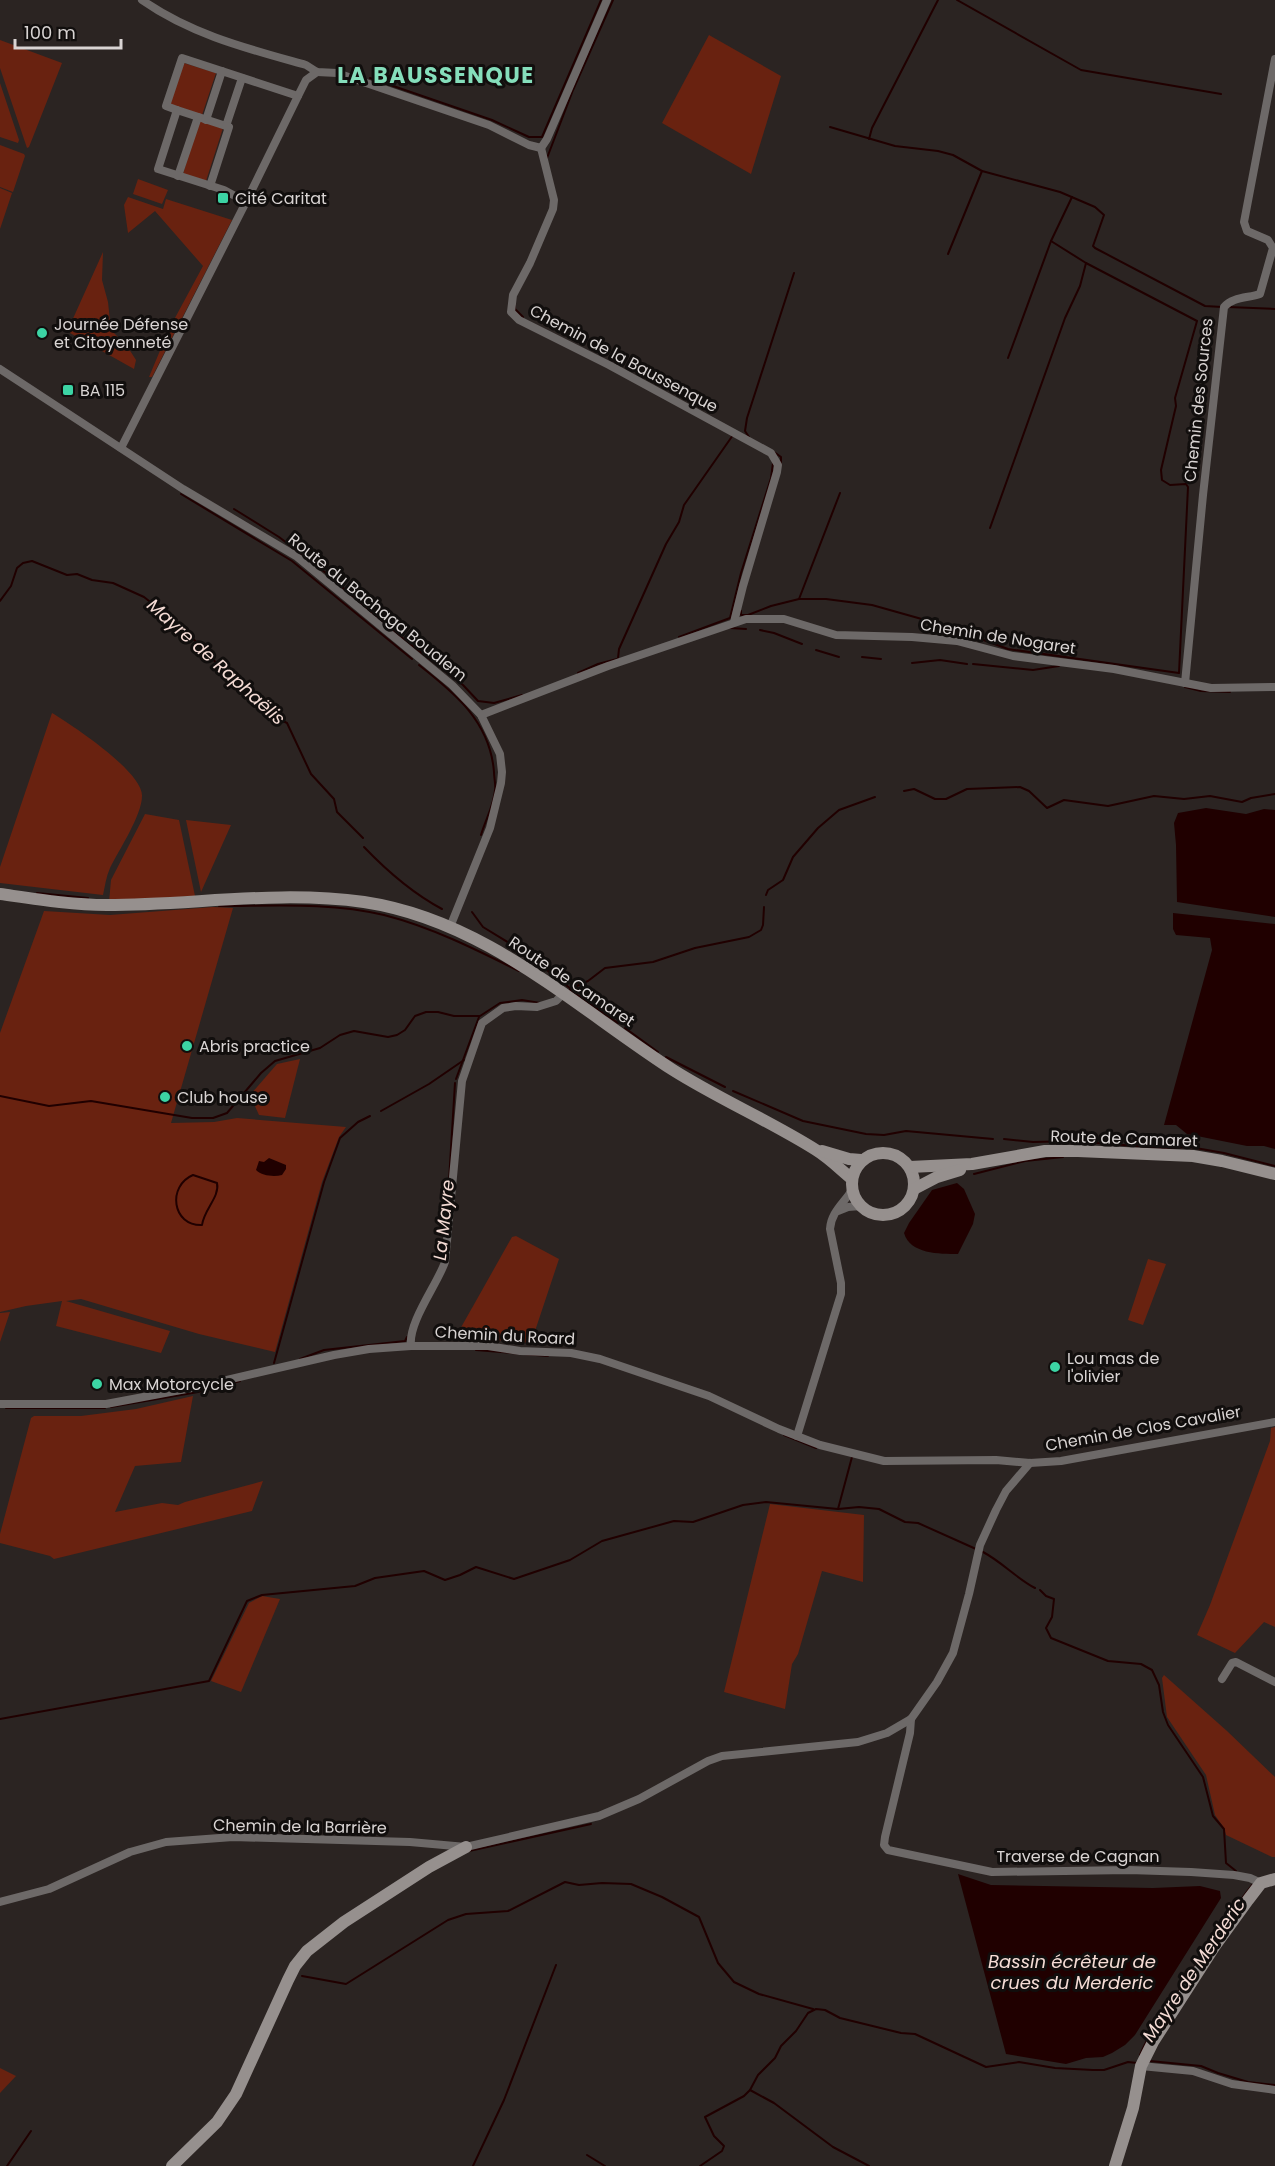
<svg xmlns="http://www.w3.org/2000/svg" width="1275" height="2166" font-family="Poppins,sans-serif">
<rect width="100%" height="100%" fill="#2b2422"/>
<g fill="#692210">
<path d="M709,35L781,76L751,174L662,123Z"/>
<path d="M0,40L62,63L29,147L27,148L0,68Z"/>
<path d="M184,63L216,73L202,115L170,104Z"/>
<path d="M0,83L19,140L18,143L0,137Z"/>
<path d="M199,120L223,128L206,181L183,174Z"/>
<path d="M0,145L24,154L25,156L13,192L0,187Z"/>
<path d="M138,179L168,190L162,204L133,194Z"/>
<path d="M0,188L12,193L0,229Z"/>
<path d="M128,197L163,209L166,199L232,220L152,377H149L169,329L203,266L155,211L128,233L124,205Z"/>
<path d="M103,252L102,280L108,302L111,330L127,346L136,360L134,369L70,333L71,323Z"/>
<path d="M52,713C72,725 143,772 142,796C142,815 119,850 110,868C106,877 105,886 103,895L0,883V867Z"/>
<path d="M145,814L179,820L195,896L109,902L111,880Z"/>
<path d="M186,820L231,825L201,892Z"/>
<path d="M213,907L233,908L171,1123L214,1122L237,1118L346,1127L339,1137L322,1182L275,1352L199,1334L81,1299L66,1301L170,1331L161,1353L56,1326L62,1301L26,1306L0,1312V1033L44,911L110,915Z"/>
<path d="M300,1059L285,1118L259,1115L250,1095L277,1064Z"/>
<path d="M516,1236L559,1259L531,1343L461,1337L459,1331L512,1237Z"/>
<path d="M1148,1259L1166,1264L1143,1325L1128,1320Z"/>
<path d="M10,1312L0,1342V1313Z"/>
<path d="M193,1396L181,1462L135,1466L115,1512L162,1503L178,1505L185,1502L263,1481L252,1511L54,1559L50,1556L0,1543V1534L31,1418L34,1416H81L136,1409Z"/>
<path d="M1275,1427V1627L1264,1622L1235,1653L1197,1635L1210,1605L1270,1441L1271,1428Z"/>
<path d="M770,1504L864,1515L863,1582L822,1571L798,1654L792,1664L785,1709L724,1692Z"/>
<path d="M262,1596L280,1599L241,1692L211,1681L249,1603Z"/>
<path d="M1164,1675L1227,1731L1275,1777V1857H1272L1226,1835L1224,1828L1215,1815L1206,1775L1167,1717L1162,1678Z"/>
<path d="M0,2068L16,2076L0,2093Z"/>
</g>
<g fill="#200000">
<path d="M1206,808L1246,814L1264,809L1275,810V917L1177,902L1176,845L1174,823L1178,813Z"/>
<path d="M1173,913L1275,924V1149L1264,1146H1247L1187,1134L1176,1125H1164L1212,950L1210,938L1176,935L1173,929Z"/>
<path d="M269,1158L286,1165V1169L282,1175C274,1177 262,1176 256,1170L259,1161L264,1162Z"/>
<path d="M957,1183L964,1189L975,1214L973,1224L958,1254C939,1254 910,1254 904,1233L909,1223L932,1190Z"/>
<path d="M958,1874L991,1885L1153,1888L1200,1886L1220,1891L1221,1898L1135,2035L1125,2045L1112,2053L1103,2057L1086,2058L1066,2064L1006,2054Z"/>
</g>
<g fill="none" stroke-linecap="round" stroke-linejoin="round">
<g stroke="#200000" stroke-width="2">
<path d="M957,0L1081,70L1221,94"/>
<path d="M370,78L492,120L529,137H542L601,0"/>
<path d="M830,127L895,146L938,151L953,155L982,171L1060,192L1095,207L1104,215L1093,246L1095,248L1205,306L1222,307"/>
<path d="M869,139L872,128L938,0"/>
<path d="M547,158L573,90L613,0"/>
<path d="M948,254L982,171"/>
<path d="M515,306V309L523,317"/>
<path d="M1228,307L1275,309"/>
<path d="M1008,358L1051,241L1072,197"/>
<path d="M749,437L745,431L747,418L794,273"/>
<path d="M774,452L781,457V464"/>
<path d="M181,494L292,561L412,659"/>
<path d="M234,509L279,537L326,573L387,626L463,685L478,701L494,703L522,695"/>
<path d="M990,528L1065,318L1080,286L1086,263"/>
<path d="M799,599H826L872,605L943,625L1008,649L1179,673L1188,487L1186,484L1170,485L1162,480L1161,470L1176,406L1175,398L1197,321L1086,263L1051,241"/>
<path d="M0,601L11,586L17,568L23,563L32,561L67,575L77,574L92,580L113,583L144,597L183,628L212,659L249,688L275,717L287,723L311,774L334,799L337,812L363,838"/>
<path d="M741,611V615H748L771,606L799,599L840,493"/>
<path d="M730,628L746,629"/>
<path d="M760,630L774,633L802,644"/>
<path d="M679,637L730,618L741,573L771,478L773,463"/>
<path d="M816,650L839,657"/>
<path d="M862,657L881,659"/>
<path d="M618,658L619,649L666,544L679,522L684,505L733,435"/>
<path d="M912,663L940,660L967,664"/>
<path d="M973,664L1033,670L1059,666"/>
<path d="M419,665C456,694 490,722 494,772C494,778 496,785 495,790C494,805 485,821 481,835"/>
<path d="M578,673L598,664L617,659"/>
<path d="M1185,687L1201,691L1230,692"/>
<path d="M904,791L914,789L935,799H946L967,789L1020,787L1029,791L1047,808L1064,800L1108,806L1154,796L1184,799L1210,796L1242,802L1251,798L1275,794"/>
<path d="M364,847C387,871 412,893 442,909"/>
<path d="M37,893L88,898"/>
<path d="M766,895L768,890L783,880L793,857L818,828L839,810L875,797"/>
<path d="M219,906C273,906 330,902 384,915C431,927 475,949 519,971"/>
<path d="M472,912L483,927L524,952L571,989"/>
<path d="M570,989L588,981L605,968L653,962L695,948L749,937L761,930L763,925L764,907"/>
<path d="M570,990L618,1023"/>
<path d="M625,1028L658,1052"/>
<path d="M666,1057L725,1087"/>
<path d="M456,1079L479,1017"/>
<path d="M733,1091L803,1121L866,1134L884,1135L906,1131L993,1139"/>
<path d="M0,1096L49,1106L91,1101L192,1118H213L227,1113L261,1073L275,1061L320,1048L340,1035L354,1031L388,1037L397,1035L405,1030L415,1016L426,1012H438L454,1016H480L500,1003L522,1000L540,1003"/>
<path d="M381,1111L429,1084L464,1060"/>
<path d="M1004,1139L1033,1142L1076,1141"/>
<path d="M1084,1142L1163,1148L1190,1147L1224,1153L1275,1166"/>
<path d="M974,1174L1025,1161L1063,1157"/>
<path d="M193,1175L217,1183C220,1197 204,1209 202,1225C172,1226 167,1186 193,1175Z"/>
<path d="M449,1181L455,1083"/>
<path d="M476,1350L548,1356"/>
<path d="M300,1359L324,1350L405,1341L407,1337"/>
<path d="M274,1363L324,1182L340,1138L358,1122L370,1116"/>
<path d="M111,1407L198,1392L240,1381"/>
<path d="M6,1408H105"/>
<path d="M784,1435L816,1448"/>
<path d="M838,1509L852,1457"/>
<path d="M983,1552C1002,1562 1016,1578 1035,1588"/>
<path d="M1040,1590L1046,1596L1054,1599L1052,1617L1046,1628L1051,1638L1108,1661L1141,1664L1152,1670L1159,1685L1163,1712L1168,1725L1203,1777L1213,1816L1224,1829L1226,1863L1236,1871"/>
<path d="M0,1719L209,1681L247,1601L262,1595L355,1586L375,1578L424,1571L445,1580L460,1575L476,1567L514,1579L570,1560L602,1541L674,1521L693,1522L743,1505L766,1502L838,1509L859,1507L879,1509L905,1522L918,1523L976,1549"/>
<path d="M469,1851L591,1824"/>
<path d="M302,1976L346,1984L448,1920L466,1914L508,1911L565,1882L579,1885L602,1883L631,1884L662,1897L699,1917L718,1963L734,1982L759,1994L813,2009"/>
<path d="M1140,2055C1149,2033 1160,2020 1173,2000C1199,1961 1223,1922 1252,1885"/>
<path d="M1150,2061L1201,2066L1218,2073L1248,2082L1275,2085"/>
<path d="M750,2090L774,2103L833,2147L869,2166"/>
<path d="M587,2155L605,2166"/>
<path d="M7,2166L31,2131"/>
<path d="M473,2166L504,2100L556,1965"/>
<path d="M700,2166L722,2151L724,2146L714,2136L705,2117L744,2096L750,2090L758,2075L775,2058L781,2046L796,2031L808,2013L816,2009L825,2010L840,2018L901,2033L915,2034L986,2067L1019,2062L1055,2068L1093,2070H1104L1128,2062L1137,2063L1138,2061"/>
</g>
<g stroke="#6d6968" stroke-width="8">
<path d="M142,0C192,35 249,49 306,65L317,72L337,73L489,125L529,145L541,148"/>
<path d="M177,110L226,126L242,78"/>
<path d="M206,120L222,71"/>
<path d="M541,148L554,200L553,209L530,263L513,295L511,312L519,320L609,365L771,453L778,465L777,472L743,586L734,622"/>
<path d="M541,148L547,139L607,0"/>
<path d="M178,176L198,117"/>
<path d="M210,186L229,127L226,126"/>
<path d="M246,202L224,190L158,169L177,110L166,106L182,58L298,96"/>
<path d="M0,369L183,489L296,556L452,685L481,715L500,754L502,772L501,783L490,828L450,927"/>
<path d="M121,448L246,202L298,96L306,80L317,72"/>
<path d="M1185,683L1203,495L1224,307C1232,297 1248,298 1260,294L1273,248L1268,240L1247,231L1244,222L1275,59"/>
<path d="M481,715L608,666L746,619H784L836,635L912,637L957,641L1013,656L1114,669L1211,688L1275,687"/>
<path d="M838,1211L848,1207L861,1206"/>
<path d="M411,1346C408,1322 437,1285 445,1262L462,1081L482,1023L503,1008L516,1006L537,1007L556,1001L564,993"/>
<path d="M0,1404H106L197,1387L334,1355L369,1349L411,1346H488L520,1351L571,1353L600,1359L709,1396L779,1429L820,1445L884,1461L996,1460L1030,1463L1061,1461L1275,1422"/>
<path d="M797,1436L841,1294V1283L830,1229C831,1212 844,1203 852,1190"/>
<path d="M1222,1679L1232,1663L1236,1662L1275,1682"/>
<path d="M911,1719L910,1733L885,1837L884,1845L888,1850L992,1872L1129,1870L1191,1872L1234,1875L1250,1878L1261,1883"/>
<path d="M0,1902L49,1889L130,1852L166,1842L233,1837L410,1842L466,1847L599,1816L639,1799L708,1761L722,1756L858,1742L887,1733L911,1719L937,1682L953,1653L969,1594L980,1545L996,1510L1006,1491L1030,1463"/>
<path d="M1141,2066L1193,2071L1232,2084L1275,2090"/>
</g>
<g stroke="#96908e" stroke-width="12">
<path d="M0,894C35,899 71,905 107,905C193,905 278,890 364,902C485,920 574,1006 673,1070C719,1099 770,1121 816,1150C829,1158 841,1170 852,1179"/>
<path d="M822,1151L849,1159L861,1160"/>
<circle cx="883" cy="1184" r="31"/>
<path d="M910,1167L972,1164L1045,1151H1078L1193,1156L1222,1161L1275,1174"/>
<path d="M914,1189L937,1177L960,1170"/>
<path d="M172,2166L217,2122L236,2094L288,1980L295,1966L307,1951L344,1922L429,1867L466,1847"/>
<path d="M1115,2166L1133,2108L1141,2066L1153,2042L1214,1947L1248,1900L1261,1883L1275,1879"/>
</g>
</g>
<g fill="#3cd4a4" stroke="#110e0d" stroke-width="2">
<rect x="217" y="192" width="12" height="12" rx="3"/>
<circle cx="42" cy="333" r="6"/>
<rect x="62" y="384" width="12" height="12" rx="3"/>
<circle cx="187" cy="1046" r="6"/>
<circle cx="165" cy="1097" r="6"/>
<circle cx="1055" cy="1367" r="6"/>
<circle cx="97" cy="1384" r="6"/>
</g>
<g text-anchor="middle" stroke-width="6" stroke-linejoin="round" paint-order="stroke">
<g font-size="16" fill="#d9d4d3" stroke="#110e0d" text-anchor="start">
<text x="235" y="204">Cité Caritat</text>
<text x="54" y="330">Journée Défense<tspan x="54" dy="18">et Citoyenneté</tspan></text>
<text x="80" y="396">BA 115</text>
<text x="199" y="1052">Abris practice</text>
<text x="177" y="1103">Club house</text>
<text x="1067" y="1364">Lou mas de<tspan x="1067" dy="18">l'olivier</tspan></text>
<text x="109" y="1390">Max Motorcycle</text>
</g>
<g font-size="16" fill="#d9d4d3" stroke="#110e0d">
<text transform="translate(624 358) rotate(28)" y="6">Chemin de la Baussenque</text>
<text transform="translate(1198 400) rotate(-84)" y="6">Chemin des Sources</text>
<text transform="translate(378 607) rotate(39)" y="6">Route du Bachaga Boualem</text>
<text transform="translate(998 636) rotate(9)" y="6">Chemin de Nogaret</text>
<text transform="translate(572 981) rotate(34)" y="6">Route de Camaret</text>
<text transform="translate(1124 1138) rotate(2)" y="6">Route de Camaret</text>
<text transform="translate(505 1335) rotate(3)" y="6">Chemin du Roard</text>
<text transform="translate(1143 1428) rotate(-10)" y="6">Chemin de Clos Cavalier</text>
<text transform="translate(300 1826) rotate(1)" y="6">Chemin de la Barrière</text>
<text x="1078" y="1862">Traverse de Cagnan</text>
</g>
<g font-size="18" font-style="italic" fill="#f5dcd5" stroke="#110e0d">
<text transform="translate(216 662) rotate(42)" y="6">Mayre de Raphaëlis</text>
<text transform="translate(444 1220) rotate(-84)" y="6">La Mayre</text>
<text x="1072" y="1968">Bassin écrêteur de<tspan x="1072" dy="21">crues du Merderic</tspan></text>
<text transform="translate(1194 1970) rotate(-56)" y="6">Mayre de Merderic</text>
</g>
<g font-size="22" font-weight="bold" letter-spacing="1.5" fill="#85debb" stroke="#110e0d">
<text x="436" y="83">LA BAUSSENQUE</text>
</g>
</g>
<path d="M15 39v9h106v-9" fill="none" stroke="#d9d4d3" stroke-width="3"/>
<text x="24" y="39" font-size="18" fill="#d9d4d3" stroke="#110e0d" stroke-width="4.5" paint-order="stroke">100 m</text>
</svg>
